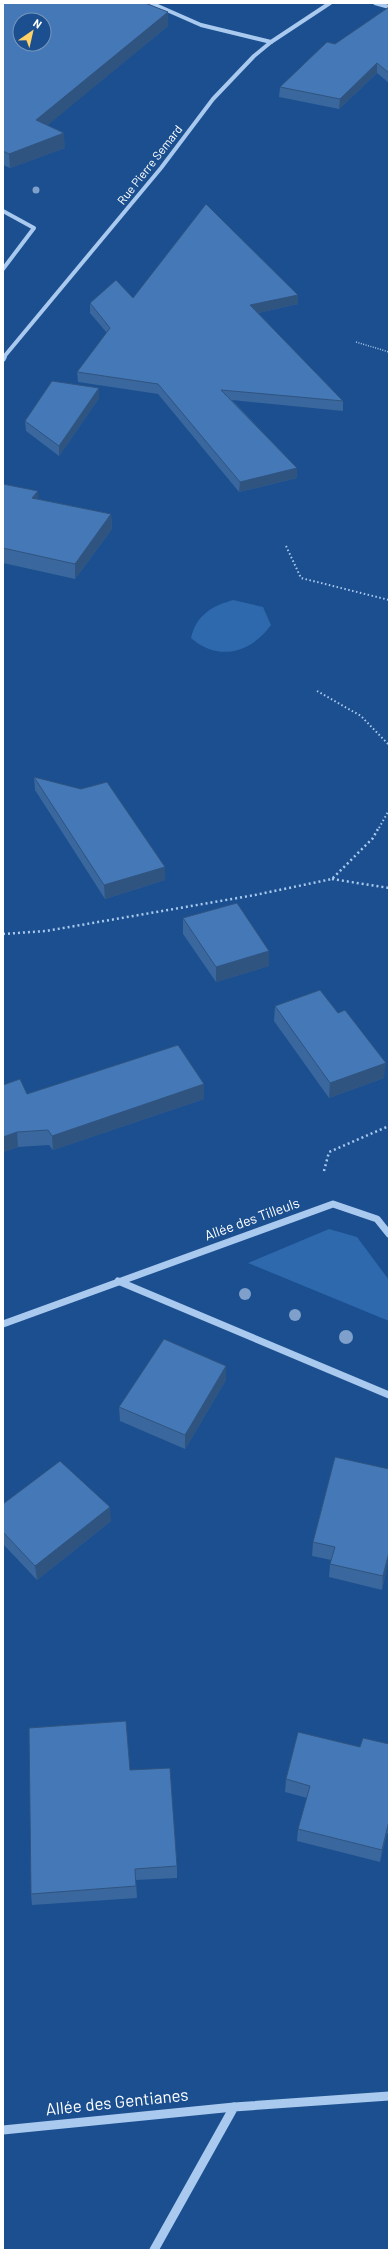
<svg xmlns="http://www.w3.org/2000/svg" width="392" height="2253" font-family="Barlow,sans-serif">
<rect width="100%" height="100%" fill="#1b4f8f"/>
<g fill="#2e69ad">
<path d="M233,600L263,607L271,625C251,653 218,662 191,638C196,615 212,606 233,600Z"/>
<path d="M329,1229L357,1237L389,1280V1321L248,1263Z"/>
</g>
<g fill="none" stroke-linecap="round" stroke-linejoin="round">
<path stroke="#a9c9ee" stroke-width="1.5" stroke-dasharray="1 1.5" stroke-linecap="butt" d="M356,342L389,352"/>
<g stroke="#a9c9ee" stroke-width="2" stroke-dasharray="1.5 2.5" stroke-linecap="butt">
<path d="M286,546L301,578L389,600"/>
<path d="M317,691L361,716L389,745"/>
<path d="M379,828L389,810"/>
</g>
<g stroke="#a9c9ee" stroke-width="2.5" stroke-dasharray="2 3" stroke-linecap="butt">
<path d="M332,879L389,888"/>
<path d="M3,934L46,931L255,895L332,879L373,838L379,827"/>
<path d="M324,1171L329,1152L389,1126"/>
</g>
<g stroke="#a9c9ee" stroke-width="4">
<path d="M151,3L201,25L271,42"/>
<path d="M375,3L389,7"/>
<path d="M3,211L34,228L3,269"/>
<path d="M3,358L161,168L213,99L254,56L271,42L330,3"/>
</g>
<path stroke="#a9c9ee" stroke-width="5.5" d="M3,359L4,357"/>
<g stroke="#a9c9ee" stroke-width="7">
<path d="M118,1281L389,1395"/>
<path d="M3,1324L333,1204L377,1219L389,1234"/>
</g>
<g stroke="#a9c9ee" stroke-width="9">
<path d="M3,2130L234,2107"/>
<path d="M154,2250L234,2107L389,2096"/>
</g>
</g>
<g fill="#7ea0ca">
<circle cx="36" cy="190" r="3.5"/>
<circle cx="245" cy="1294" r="6"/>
<circle cx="295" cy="1315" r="6"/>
<circle cx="346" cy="1337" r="7"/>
</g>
<g fill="#3a679d">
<path d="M3,3L168,12V26L47,125L65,148L10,168L3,165Z"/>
<path d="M389,7V83L377,73L339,109L279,97L280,87L335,44Z"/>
<path d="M133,298L298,304L258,313L343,401V411L232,400L297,468V478L239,492L158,394L78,382L77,372L107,333L90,313V303Z"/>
<path d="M99,398L59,456L26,431L25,421Z"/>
<path d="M3,484L38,499L111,514L112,529L75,579L3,563Z"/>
<path d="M34,777L165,880L105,899L35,790Z"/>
<path d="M183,918L269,951V966L216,982L183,934Z"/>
<path d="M275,1006L384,1078L329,1098L274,1021Z"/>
<path d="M204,1084V1099L53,1150L49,1145L18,1147L3,1152V1085L27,1094Z"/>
<path d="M226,1380L185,1449L120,1421L119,1407Z"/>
<path d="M389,1469V1557L382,1590L329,1577L330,1564L331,1560L312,1556L313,1542Z"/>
<path d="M3,1504L111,1521L37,1580L3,1544Z"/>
<path d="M389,1744V1834L387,1833L380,1862L297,1841L298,1829L307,1798L285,1792L286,1779L360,1747Z"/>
<path d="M130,1770L177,1866V1878L136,1880L137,1898L32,1905L31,1894Z"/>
</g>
<g fill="#305480">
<path d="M168,12V26L37,134L36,120Z"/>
<path d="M377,63V73L339,109L340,99Z"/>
<path d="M64,133L65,148L10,168L9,154Z"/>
<path d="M298,295V304L250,315V305Z"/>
<path d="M99,388V398L59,456V446Z"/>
<path d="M297,468V478L239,492L240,482Z"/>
<path d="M38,491L39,505L32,498Z"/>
<path d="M111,514L112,529L75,579V564Z"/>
<path d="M165,867V880L105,899L104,885Z"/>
<path d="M269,951V966L216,982V967Z"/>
<path d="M386,1063L384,1078L329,1098L330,1083Z"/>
<path d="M204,1084V1099L53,1150L52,1136Z"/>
<path d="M17,1132L18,1147L3,1152V1137Z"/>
<path d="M226,1366V1380L185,1449V1435Z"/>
<path d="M110,1507L111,1521L37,1580L35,1566Z"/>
<path d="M389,1552V1557L382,1590L383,1576Z"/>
<path d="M389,1821L387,1833L380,1862L382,1850Z"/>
</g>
<g fill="#4478b7" stroke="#305480" fill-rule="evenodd">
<path d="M3,3H145L168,12L36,120L64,133L9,154L3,151ZM20,20H44V44H20Z"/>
<path d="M389,7V73L377,63L340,99L280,87L327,42L335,44Z"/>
<path d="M206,204L298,295L250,305L343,401L221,390L297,468L240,482L158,384L77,372L110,328L90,303L116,280L133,298Z"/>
<path d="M52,381L99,388L59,446L25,421Z"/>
<path d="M3,484L38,491L32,498L111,514L75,564L3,548Z"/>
<path d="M34,777L81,789L107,782L165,867L104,885Z"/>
<path d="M237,903L269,951L216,967L183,918Z"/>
<path d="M320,990L338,1013L345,1010L386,1063L330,1083L275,1006Z"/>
<path d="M178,1045L204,1084L52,1136L48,1130L17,1132L3,1137V1085L20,1079L27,1094Z"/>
<path d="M164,1339L226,1366L185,1435L119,1407Z"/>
<path d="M335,1457L389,1469V1552L383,1576L330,1564L335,1547L313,1542Z"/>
<path d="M60,1461L110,1507L35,1566L3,1532V1504Z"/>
<path d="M126,1721L130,1770L170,1768L177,1866L135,1869L136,1886L31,1894L29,1728Z"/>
<path d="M298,1732L360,1747L363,1738L389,1744V1821L382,1850L298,1829L310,1786L286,1779Z"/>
</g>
<g text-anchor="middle" stroke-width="3" stroke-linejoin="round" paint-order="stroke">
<g font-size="12" fill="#fff" stroke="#1b4f8f">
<text transform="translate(150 165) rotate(-52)" y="4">Rue Pierre Semard</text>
</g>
<g font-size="14" fill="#fff" stroke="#1b4f8f">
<text transform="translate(252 1219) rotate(-20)" y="5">Allée des Tilleuls</text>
</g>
<g font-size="17" fill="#fff" stroke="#1b4f8f">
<text transform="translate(117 2102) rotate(-6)" y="6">Allée des Gentianes</text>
</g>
</g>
<rect width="392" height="2253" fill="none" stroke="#ffffff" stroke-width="8"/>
<g transform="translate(32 32) rotate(34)"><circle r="19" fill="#1b4f8f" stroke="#7695bc"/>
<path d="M0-3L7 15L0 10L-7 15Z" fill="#ffd166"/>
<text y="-6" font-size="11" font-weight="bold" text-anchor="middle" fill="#ffffff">N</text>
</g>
</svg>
